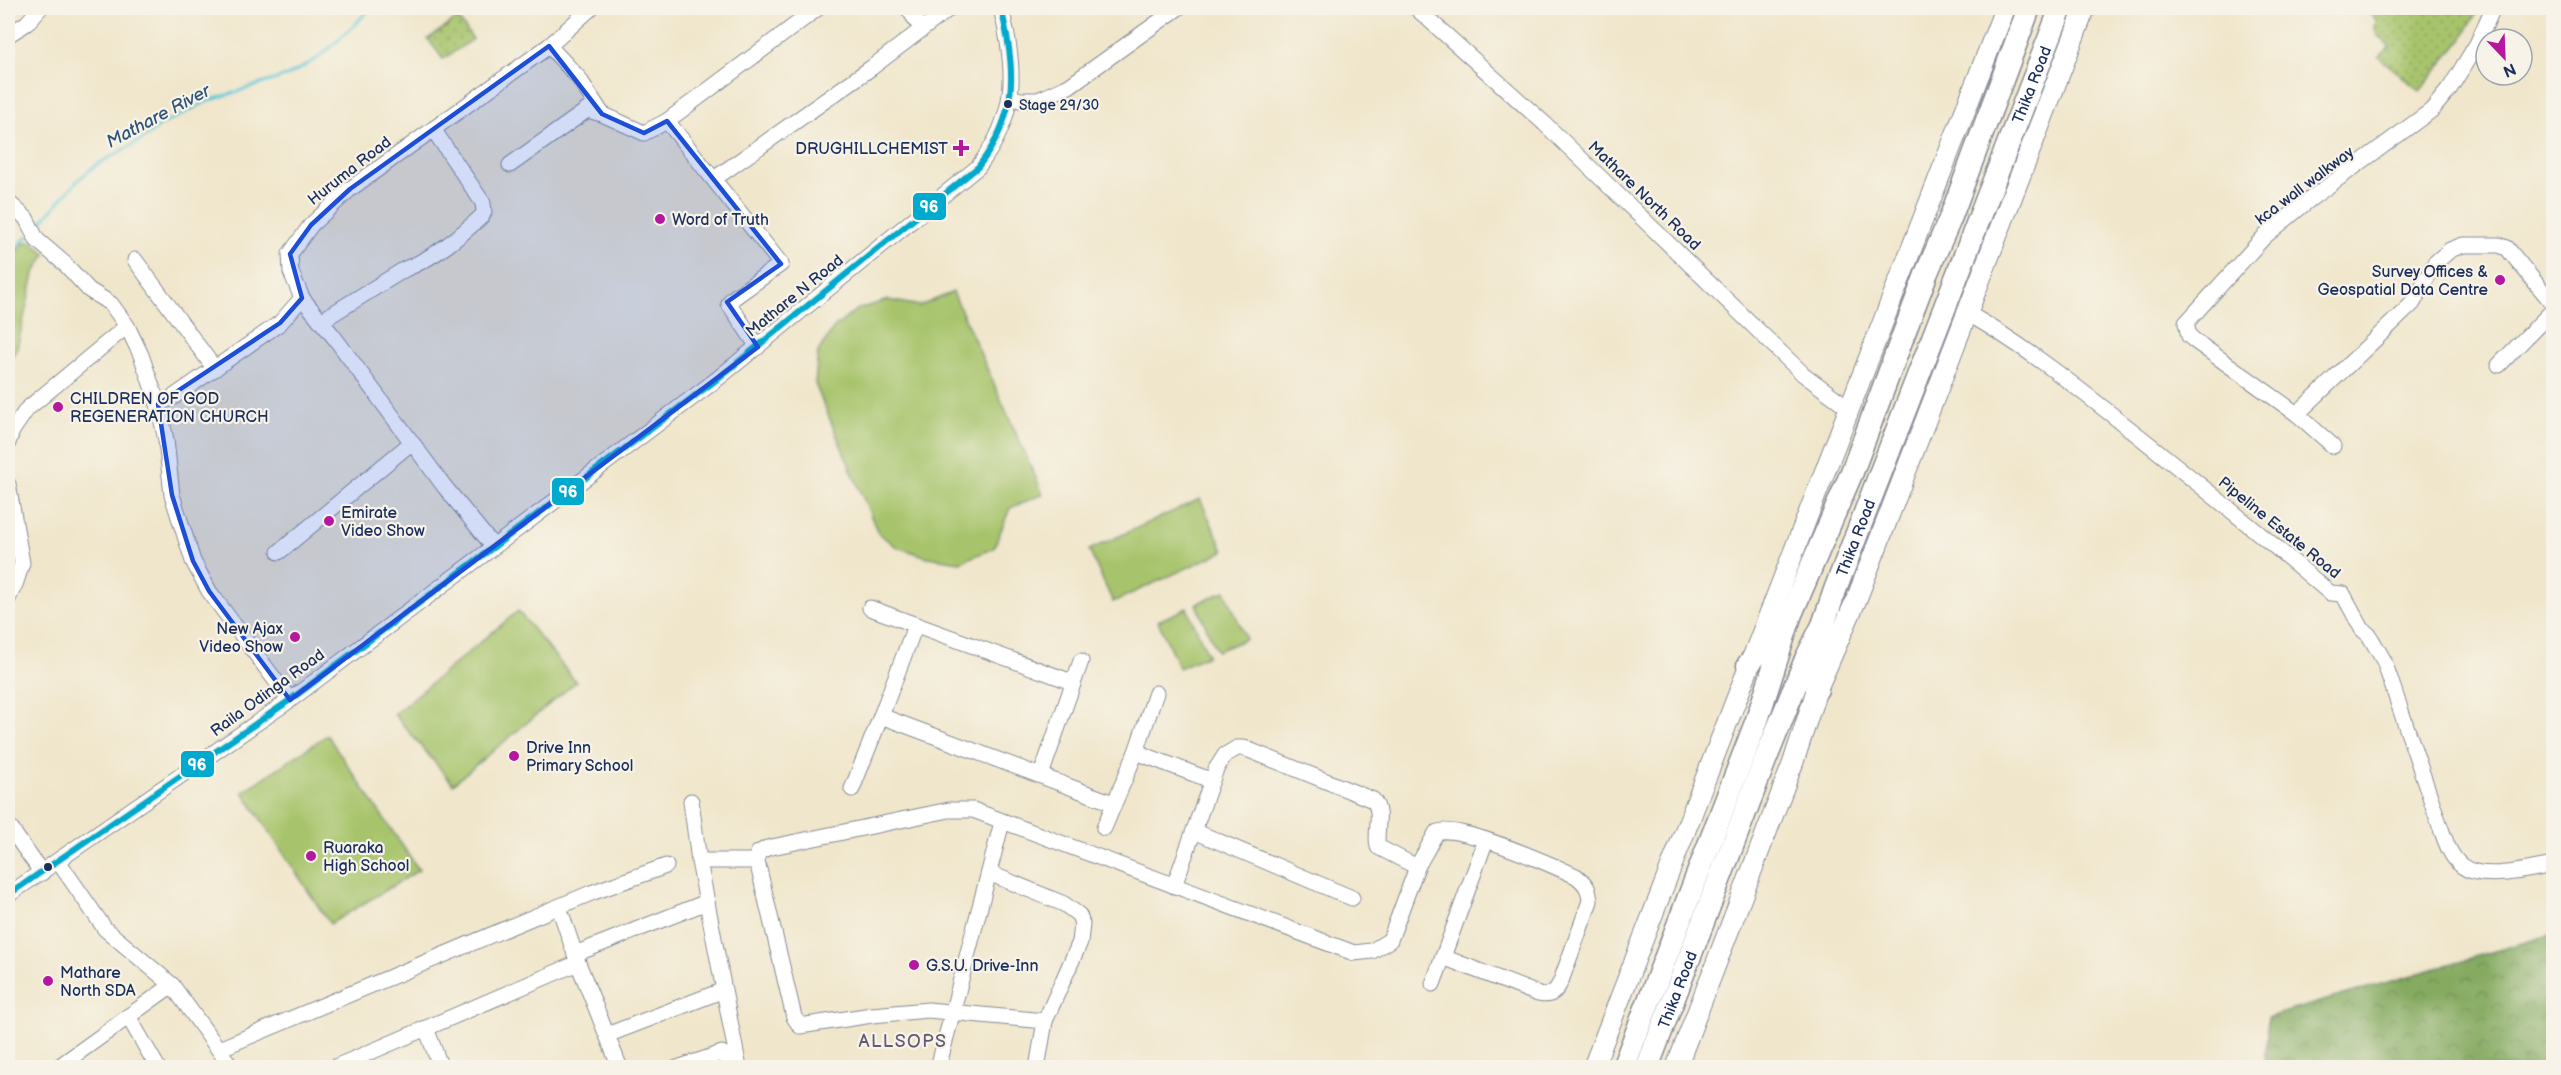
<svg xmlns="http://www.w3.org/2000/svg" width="2561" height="1075" font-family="'Balsamiq Sans',sans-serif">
<defs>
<pattern id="forest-crowns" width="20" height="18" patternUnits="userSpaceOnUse" patternTransform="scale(1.5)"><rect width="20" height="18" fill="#85aa60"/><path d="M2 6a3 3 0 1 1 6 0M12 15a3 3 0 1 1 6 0" fill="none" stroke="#6c8b52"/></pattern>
<pattern id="park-dots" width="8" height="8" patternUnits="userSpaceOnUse" patternTransform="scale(1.5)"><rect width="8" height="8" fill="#a7c46c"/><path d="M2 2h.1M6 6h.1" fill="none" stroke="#87a05c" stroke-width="1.8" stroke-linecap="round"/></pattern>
</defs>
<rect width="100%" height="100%" fill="#f7f3e8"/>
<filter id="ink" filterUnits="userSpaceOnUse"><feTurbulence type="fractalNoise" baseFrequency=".0167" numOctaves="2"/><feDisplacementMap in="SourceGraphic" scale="12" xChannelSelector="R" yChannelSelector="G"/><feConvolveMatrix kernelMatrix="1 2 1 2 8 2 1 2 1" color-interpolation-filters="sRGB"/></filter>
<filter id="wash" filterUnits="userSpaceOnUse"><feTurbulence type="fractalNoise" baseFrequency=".008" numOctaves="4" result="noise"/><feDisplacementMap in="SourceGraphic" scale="24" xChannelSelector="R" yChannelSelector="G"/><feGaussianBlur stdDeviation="1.35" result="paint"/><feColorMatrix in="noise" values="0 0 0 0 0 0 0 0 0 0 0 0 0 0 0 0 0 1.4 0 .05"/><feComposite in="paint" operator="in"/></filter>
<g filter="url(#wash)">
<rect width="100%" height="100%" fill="#f0e6cb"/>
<g fill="#a7c46c" stroke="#617a65" stroke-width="1.5">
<path d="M31,241L46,254L34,274L16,352L8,359V262L21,245Z"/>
<path d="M953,292L1043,494L1010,508L994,548L960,562L928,557L897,547L878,533L815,384L818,352L834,328L856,310L888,300L920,306Z"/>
<path d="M1200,499L1224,551L1113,602L1089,550Z"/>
<path d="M1225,591L1246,639L1217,651L1196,604Z"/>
<path d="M1187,608L1208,655L1179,668L1158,621Z"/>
<path d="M518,611L576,682L453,784L394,714Z"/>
<path d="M327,735L419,870L330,924L243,792Z"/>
</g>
<path fill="url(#forest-crowns)" stroke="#506c5f" stroke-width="1.5" d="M2553,934V1067H2265L2268,1017Z"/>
<g fill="url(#park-dots)" stroke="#617a65" stroke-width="1.5">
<path d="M2364,8H2479L2462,39L2420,91L2379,57L2390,47C2382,39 2370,33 2377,21Z"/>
<path d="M458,18L473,39L443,59L428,39Z"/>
</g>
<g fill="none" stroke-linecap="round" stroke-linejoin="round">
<g stroke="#5dc8d7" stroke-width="3">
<path d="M37,227L78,180L96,165L143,139L161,125L208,101L289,75L318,58L354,26L370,8"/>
<path d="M8,257L28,236"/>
</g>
</g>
</g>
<g filter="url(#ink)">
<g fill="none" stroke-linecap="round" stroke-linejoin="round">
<defs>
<g id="minor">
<path d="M908,8L921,28"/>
<path d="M1416,8L1545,124L1803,374L1849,408"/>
<path d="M8,35L27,23L40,8"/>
<path d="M549,46L578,77L602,114"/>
<path d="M1012,97L1020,100H1038L1069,86L1178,8"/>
<path d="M667,121L781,264L732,299L729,304L758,347"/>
<path d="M510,165L587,110L602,114L644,133L667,121L818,8"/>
<path d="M714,179L871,68L950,8"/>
<path d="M8,202L26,218L37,240L65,264L89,290L111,304L127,326L141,355L158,404L166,440L172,495L193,561L209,591L290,700"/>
<path d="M135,260L215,369"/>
<path d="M1967,313C2029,348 2084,393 2140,437C2204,488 2268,540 2330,593L2343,594L2362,629L2369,635L2384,661L2440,826C2445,840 2450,857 2462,866C2483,882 2530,869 2554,865"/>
<path d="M321,321L405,269C434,258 459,237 482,216L484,212L483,203L433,129"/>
<path d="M2499,365L2554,309"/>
<path d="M158,404L172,398L280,323L302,298"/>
<path d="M2297,414L2413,303L2435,263L2450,250L2463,245H2499L2507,248L2554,305"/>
<path d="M8,443L12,431L27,409L127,326"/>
<path d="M2333,446L2297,414L2195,341L2189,336L2186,323L2264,237L2309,200L2432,110L2450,88L2477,44L2493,8"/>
<path d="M8,484L22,563L16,582L8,599"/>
<path d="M493,546L444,486L334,337L302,298L291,272L290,254L311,225L350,189L549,46L591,8"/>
<path d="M279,552L411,443"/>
<path d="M870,608L1072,682"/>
<path d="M915,626L881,716L1113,803"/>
<path d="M1136,752L1210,780"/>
<path d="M1041,775L1081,661"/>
<path d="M852,789L881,716"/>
<path d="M691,801L699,861L739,1068"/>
<path d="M8,825L42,873"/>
<path d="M1104,828L1136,752L1156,693"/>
<path d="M1194,831L1352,898"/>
<path d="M58,861L105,929L172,985L232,1068"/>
<path d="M699,861H757"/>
<path d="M989,873L1064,904L1079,915L1082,924L1080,942L1045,1021"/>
<path d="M1174,886L1216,769L1225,755L1237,748H1244L1373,800C1384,813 1374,831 1378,847L1417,867"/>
<path d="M8,895L290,700L716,380L978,167C1019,114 1016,69 1001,8"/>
<path d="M559,907L578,963L620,1068"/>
<path d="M575,954L707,902"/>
<path d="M1433,984L1486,840"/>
<path d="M128,1016L158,1068"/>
<path d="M426,1028L441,1068"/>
<path d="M607,1035L724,990"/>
<path d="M219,1049L591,893L666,866"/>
<path d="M57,1068L172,985"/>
<path d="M333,1068L578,963"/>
<path d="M677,1068L722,1053L726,1056L728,1068"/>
<path d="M938,1068L1002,822"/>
<path d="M1037,1068L1045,1021L928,1010L872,1015L800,1026L794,1017L757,861L758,853L767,848L949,810H973L1354,953L1372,951L1390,940L1417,867L1436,833C1453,821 1554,866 1576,876C1586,884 1589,888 1590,901L1561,981C1556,992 1551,997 1538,994L1443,957"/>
</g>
<g id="major">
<path d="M1593,1068L2005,8"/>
<path d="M1676,1068L1793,763L1817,689L1857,598L2085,8"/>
</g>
<g id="highway">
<path d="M1748,665L1783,623"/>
<path d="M1817,689L1822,638"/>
<path d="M1623,1068L1757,720L1791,614L1852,472L1927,272L1950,219L2029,8"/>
<path id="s1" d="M1647,1068L1764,763L1806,659L1823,625L1835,590L2061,8"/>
</g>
</defs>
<use href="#minor" stroke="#868a94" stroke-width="17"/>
<use href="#major" stroke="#868a94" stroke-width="22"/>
<use href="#highway" stroke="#868a94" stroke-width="25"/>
<use href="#minor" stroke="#fff" stroke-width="15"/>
<use href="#major" stroke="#fff" stroke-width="20"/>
<use href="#highway" stroke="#fff" stroke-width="22"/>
<defs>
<path id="bus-1" d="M8,895L290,700L716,380L978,167C1019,114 1016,69 1001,8"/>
</defs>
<use href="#bus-1" stroke="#f7f3e8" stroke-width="10"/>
<use href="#bus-1" stroke="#00a9ce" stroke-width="6"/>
</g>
</g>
<path fill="#1d4ed8" fill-opacity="0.2" stroke="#1d4ed8" stroke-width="4.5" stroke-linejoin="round" d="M549,46L602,114L644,133L667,121L781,264L727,302L758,347L290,700L209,591L193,561L172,495L158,404L280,323L302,298L290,254L311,225L350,189Z"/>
<g fill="#1b2f5e" stroke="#f7f3e8" stroke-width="2">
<circle cx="1008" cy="104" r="5"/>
<circle cx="48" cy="867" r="5"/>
</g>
<g fill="#b5179e" stroke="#f7f3e8" stroke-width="2">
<path d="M958 139h6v6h6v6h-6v6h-6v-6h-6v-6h6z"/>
<circle cx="660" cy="219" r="6"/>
<circle cx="2500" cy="280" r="6"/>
<circle cx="58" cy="407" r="6"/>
<circle cx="329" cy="521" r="6"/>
<circle cx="295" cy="637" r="6"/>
<circle cx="514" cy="756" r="6"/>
<circle cx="311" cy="856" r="6"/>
<circle cx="914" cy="965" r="6"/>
<circle cx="48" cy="981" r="6"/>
</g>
<g text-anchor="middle" stroke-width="4.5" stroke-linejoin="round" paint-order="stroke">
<g font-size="14" fill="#1b2f5e" stroke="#f7f3e8" text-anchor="start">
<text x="1019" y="110">Stage 29/30</text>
</g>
<g font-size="16" fill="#1b2f5e" stroke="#f7f3e8">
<text dy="6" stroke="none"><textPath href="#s1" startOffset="1056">Thika Road</textPath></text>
<text transform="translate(349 170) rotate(-38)" y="6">Huruma Road</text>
<text transform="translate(2304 185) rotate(-37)" y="6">kca wall walkway</text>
<text transform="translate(1645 195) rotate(44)" y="6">Mathare North Road</text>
<text transform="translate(794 295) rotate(-39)" y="6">Mathare N Road</text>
<text transform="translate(2280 527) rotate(39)" y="6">Pipeline Estate Road</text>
<text dy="6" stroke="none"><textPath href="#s1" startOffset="570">Thika Road</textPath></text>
<text transform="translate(267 692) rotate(-36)" y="6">Raila Odinga Road</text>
<text dy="6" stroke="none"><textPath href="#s1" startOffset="84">Thika Road</textPath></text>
</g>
<g font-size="16" fill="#1b2f5e" stroke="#f7f3e8" text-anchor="start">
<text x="948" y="154" text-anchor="end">DRUGHILLCHEMIST</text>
<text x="672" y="225">Word of Truth</text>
<text x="2488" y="277" text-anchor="end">Survey Offices &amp;<tspan x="2488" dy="18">Geospatial Data Centre</tspan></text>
<text x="70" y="404">CHILDREN OF GOD<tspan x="70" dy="18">REGENERATION CHURCH</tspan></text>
<text x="341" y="518">Emirate<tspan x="341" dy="18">Video Show</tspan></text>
<text x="283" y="634" text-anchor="end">New Ajax<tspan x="283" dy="18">Video Show</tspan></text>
<text x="526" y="753">Drive Inn<tspan x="526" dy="18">Primary School</tspan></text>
<text x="323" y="853">Ruaraka<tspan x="323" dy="18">High School</tspan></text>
<text x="926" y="971">G.S.U. Drive-Inn</text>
<text x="60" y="978">Mathare<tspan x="60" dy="18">North SDA</tspan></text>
</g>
<g font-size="18" font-style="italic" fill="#2c557c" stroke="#f7f3e8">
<text transform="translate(158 116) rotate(-28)" y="6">Mathare River</text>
</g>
<g font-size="18" letter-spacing="1.5" fill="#655b75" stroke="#f7f3e8">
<text x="903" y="1047">ALLSOPS</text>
</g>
</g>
<g stroke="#f7f3e8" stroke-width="2">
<rect x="912" y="192" width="35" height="29" rx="6" fill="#00a9ce"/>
<rect x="551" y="477" width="34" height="29" rx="6" fill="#00a9ce"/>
<rect x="180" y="750" width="35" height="28" rx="6" fill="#00a9ce"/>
</g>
<g font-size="16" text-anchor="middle" font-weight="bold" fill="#fff">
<text x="929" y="212">96</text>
<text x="568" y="497">96</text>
<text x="197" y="770">96</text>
</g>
<rect width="2561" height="1075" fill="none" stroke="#f7f3e8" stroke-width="30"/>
<g transform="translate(2504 57) rotate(157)"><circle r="28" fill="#f7f3e8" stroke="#9fa5b1" stroke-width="1.5"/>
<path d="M0-4.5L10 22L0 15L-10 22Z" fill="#b5179e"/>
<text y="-9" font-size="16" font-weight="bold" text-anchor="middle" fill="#1b2f5e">N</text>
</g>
</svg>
